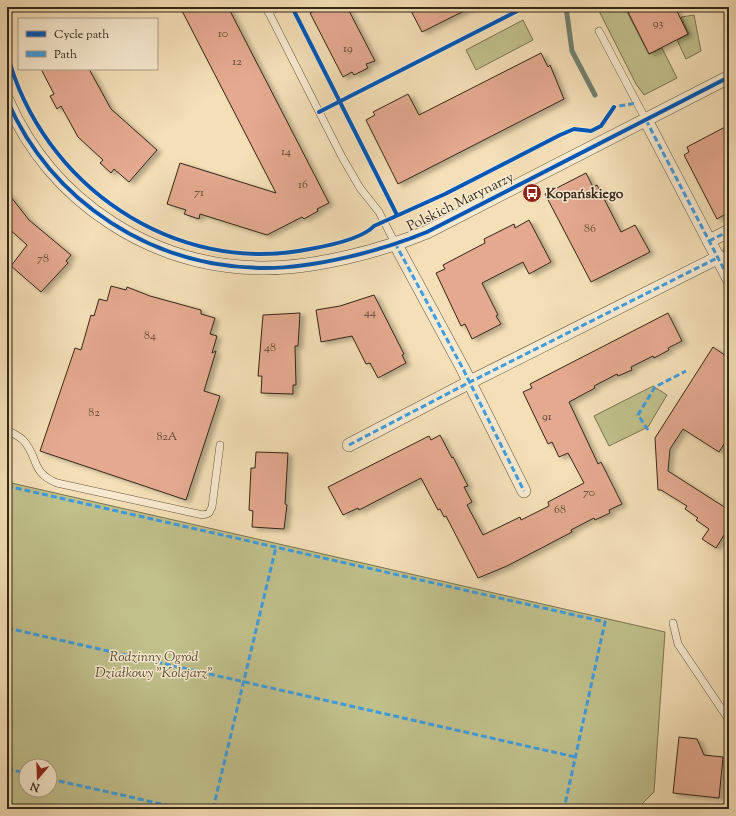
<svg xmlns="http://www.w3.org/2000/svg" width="736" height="816" font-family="'Sorts Mill Goudy',serif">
<defs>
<filter id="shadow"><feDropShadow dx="4.5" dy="2.5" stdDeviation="2" flood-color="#0004"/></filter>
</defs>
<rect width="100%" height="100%" fill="#f4dfb6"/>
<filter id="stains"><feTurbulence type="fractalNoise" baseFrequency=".005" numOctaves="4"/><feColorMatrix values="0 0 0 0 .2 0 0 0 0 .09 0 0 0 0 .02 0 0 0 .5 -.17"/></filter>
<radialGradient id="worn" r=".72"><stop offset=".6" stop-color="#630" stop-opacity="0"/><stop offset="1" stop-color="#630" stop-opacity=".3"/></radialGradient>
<g fill="#c0c08b" stroke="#7a7452" fill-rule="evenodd">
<path d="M597,7H637L627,12L649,54L662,48L677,78L644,95L636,84Z"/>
<path d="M694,15L701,51L686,59L677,40L689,34L681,17Z"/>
<path d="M523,20L533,40L476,70L466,50Z"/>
<path d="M729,240V256L726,258L723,250Z"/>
<path d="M653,386L667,395L648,427L609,446L594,416Z"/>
<path d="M7,482L665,632L654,792L637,809H7ZM26,766H50V790H26Z"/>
</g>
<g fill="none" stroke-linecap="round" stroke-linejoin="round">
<path stroke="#728172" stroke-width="5" d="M566,7L572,51L595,95"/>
</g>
<g fill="#e4a98f" stroke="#332719" filter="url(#shadow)">
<path d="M180,7H228L329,203L317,209L318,211L304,219L302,217L267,235L200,214L199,219L184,214L186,210L167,204L180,163L276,193Z"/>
<path d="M322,7H347L375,61L366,64L368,68L354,75L352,72L343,77L310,13Z"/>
<path d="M409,7H472L422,32Z"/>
<path d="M638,7H675L688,34L649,54L628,12Z"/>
<path d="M541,53L548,67L550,65L564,99L398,184L366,120L375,115L373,112L408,94L419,115Z"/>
<path d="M41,69H89L111,109L157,150L129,182L114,169L111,173L100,163L103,160L78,137L61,106L57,109L50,96L54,94Z"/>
<path d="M729,125V212L717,219L684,155L689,152L687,147Z"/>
<path d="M586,173L593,187L597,185L621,232L635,225L650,252L591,282L545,194Z"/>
<path d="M7,192L29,220L71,255L66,261L68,263L41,292L11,266L27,245L7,227Z"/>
<path d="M529,220L551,262L529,274L523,262L482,283L498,315L496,316L501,324L472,339L465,324L461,326L436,273L445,269L443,265L485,243L484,239L514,224L515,228Z"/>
<path d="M111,286L126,290L127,287L150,296L201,310V314L215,318L210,334L217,336L212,353L216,351L204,391L220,396L186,500L40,451L75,348L81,350L91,315L94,316L99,299L107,301Z"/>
<path d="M374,295L404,354L402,355L406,363L378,378L370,363L366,364L352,336L321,342L316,310L340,306Z"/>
<path d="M300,313L298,346H295L296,385H293V394L261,393L262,376H258L263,315Z"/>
<path d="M668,313L682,341L668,348L669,350L654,358L653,356L631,367L632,370L618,376L617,374L594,386L595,388L569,402L598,464L601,462L622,504L609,510L610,513L595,520L594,518L571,530L572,532L507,566L478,578L446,516L444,517L440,509L438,510L421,478L359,510L358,508L343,515L328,487L429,436L431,440L440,435L452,458L453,457L468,486L464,487L472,502L467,505L483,535L520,517L521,520L549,506L548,502L584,483L568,453L559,457L552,442L548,444L523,392L532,388L530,384Z"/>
<path d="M713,347L729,358V436L719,452L683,429L670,449L668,471L729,510V527L716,548L702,539L709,529L696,520L698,518L685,509L687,506L661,490H658L655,438Z"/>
<path d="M256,452L288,453L285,504L287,505L284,529L252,527L253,511L249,510L251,468H255Z"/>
<path d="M679,737L697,739L704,755L723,757L719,798L673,793Z"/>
</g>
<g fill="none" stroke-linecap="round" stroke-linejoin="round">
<defs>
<g id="lane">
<path d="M266,7L342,157L360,188L379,212L395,243"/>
<path d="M268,12L278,7"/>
<path d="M599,31L646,120"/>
<path d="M7,430C12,433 19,436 23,440C39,457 30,472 57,483L203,515L209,513L212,507L220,445"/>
<path d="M673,623L678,644L729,720"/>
</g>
<g id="street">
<path d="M7,100C52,203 153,268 265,268C315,268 381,251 427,232L729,77"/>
<path d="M646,120L729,279"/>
<path d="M709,241L729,231"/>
<path d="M395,243L462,367L524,491"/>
<path d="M349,445L470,382L719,257"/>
</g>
</defs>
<use href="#lane" stroke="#635540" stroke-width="8"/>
<use href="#street" stroke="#635540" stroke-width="14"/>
<use href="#lane" stroke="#f8ead0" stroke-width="7"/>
<use href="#street" stroke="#f8ead0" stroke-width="13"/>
<g stroke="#3e9cdf" stroke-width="3" stroke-dasharray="6 3" stroke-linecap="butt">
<path d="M612,110L614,107L636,103"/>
<path d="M646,120L729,279"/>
<path d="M709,241L729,231"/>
<path d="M395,243L462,367L524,491"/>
<path d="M648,430L638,415L655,387L686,371"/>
<path d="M349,445L470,382L719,257"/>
<path d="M7,486L605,622L564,809"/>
<path d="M7,628L575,757"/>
<path d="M7,769L26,773"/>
<path d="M50,779L184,809"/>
<path d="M213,809L276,547"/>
</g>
<defs>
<g id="cycleway">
<path d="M292,7L397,215"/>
<path d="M7,53C41,184 174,277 310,249C327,246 362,239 374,226L445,194L560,135L574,129L591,131L601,126L614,107"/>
<path d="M7,100C52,203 153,268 265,268C315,268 381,251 427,232L729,77"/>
<path d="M319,112L525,7"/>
</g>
</defs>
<use href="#cycleway" stroke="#f8ead0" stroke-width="6"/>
<use href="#cycleway" stroke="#0057b8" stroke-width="4"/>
</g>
<defs>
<symbol id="bus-disc" viewBox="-11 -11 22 22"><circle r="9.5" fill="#8f2418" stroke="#f8ead0"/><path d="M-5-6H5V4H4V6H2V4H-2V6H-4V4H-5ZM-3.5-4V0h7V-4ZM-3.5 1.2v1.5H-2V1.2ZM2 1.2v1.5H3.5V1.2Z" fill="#fff"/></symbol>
</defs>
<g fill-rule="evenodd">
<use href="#bus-disc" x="521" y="182" width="22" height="22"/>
</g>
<g text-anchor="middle" stroke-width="3" stroke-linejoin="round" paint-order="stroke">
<g font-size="12" fill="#5f4836">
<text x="658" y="27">93</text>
<text x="223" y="37">10</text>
<text x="348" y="52">19</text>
<text x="237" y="65">12</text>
<text x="286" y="155">14</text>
<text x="303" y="188">16</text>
<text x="199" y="196">71</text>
<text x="590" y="232">86</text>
<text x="43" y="262">78</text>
<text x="370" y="316">44</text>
<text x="150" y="339">84</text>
<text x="270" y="351">48</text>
<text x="94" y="416">82</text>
<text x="547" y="420">91</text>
<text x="167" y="440">82A</text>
<text x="589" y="496">70</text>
<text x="560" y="513">68</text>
</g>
<g font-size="14" font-weight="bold" fill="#332719" stroke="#f8ead0" text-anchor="start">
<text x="546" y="198">Kopańskiego</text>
</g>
<g font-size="14" fill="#332719" stroke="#f8ead0">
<text transform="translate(460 201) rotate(-26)" y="5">Polskich Marynarzy</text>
</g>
<g font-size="14" font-style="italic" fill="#564d36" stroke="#f8ead0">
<text x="154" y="661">Rodzinny Ogród<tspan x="154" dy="16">Działkowy "Kolejarz"</tspan></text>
</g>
</g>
<rect width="736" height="816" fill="none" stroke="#f4dfb6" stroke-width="24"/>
<rect x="8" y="8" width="720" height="800" fill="none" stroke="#332719" stroke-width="2"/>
<rect x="12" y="12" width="712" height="792" fill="none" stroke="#332719"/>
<rect x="18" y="18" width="140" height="52" fill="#f8ead0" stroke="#a99c87"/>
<rect x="26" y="31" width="20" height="6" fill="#0057b8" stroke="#a99c87"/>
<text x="54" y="38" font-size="12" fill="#332719">Cycle path</text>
<rect x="26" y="51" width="20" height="6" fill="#3e9cdf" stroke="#a99c87"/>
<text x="54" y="58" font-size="12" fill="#332719">Path</text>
<g transform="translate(38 778) rotate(199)"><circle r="19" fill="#f8ead0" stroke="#a99c87"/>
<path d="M0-3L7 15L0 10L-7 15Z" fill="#8f2418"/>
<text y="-6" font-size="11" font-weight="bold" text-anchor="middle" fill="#332719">N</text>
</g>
<rect width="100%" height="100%" filter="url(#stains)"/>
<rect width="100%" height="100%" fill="url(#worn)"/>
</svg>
